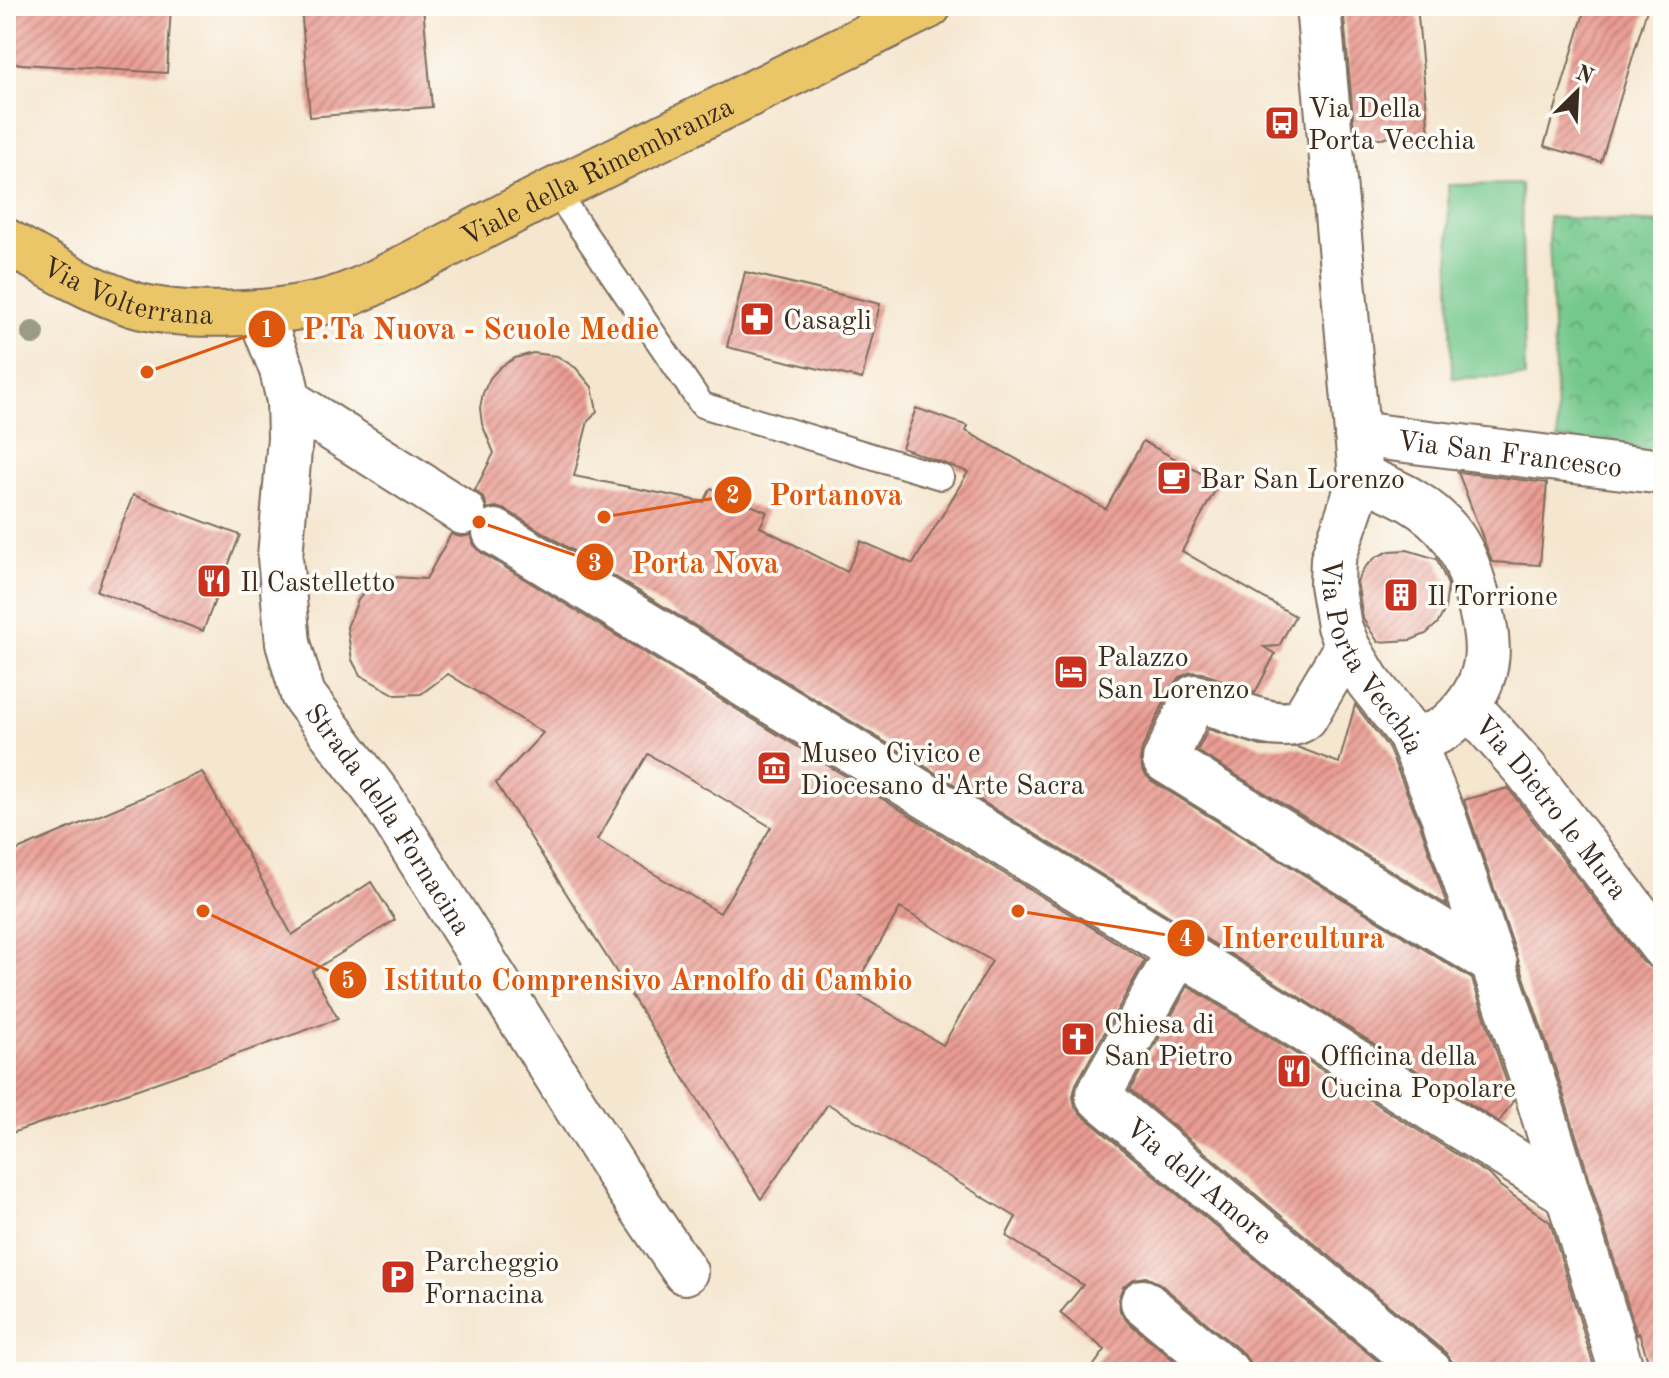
<svg xmlns="http://www.w3.org/2000/svg" width="1669" height="1378" font-family="'Old Standard TT',serif">
<defs>
<pattern id="park-crowns" width="20" height="18" patternUnits="userSpaceOnUse" patternTransform="scale(2)"><rect width="20" height="18" fill="#74c88c"/><path d="M2 6a3 3 0 1 1 6 0M12 15a3 3 0 1 1 6 0" fill="none" stroke="#60a372"/></pattern>
<pattern id="building-hatch" width="6" height="6" patternUnits="userSpaceOnUse" patternTransform="scale(2)"><rect width="6" height="6" fill="#e99b92"/><path d="M-1 1l2-2M0 6l6-6M5 7l2-2" fill="none" stroke="#be7f77"/></pattern>
</defs>
<rect width="100%" height="100%" fill="#fdfcf7"/>
<filter id="ink" filterUnits="userSpaceOnUse"><feTurbulence type="fractalNoise" baseFrequency=".0125" numOctaves="2"/><feDisplacementMap in="SourceGraphic" scale="16" xChannelSelector="R" yChannelSelector="G"/><feConvolveMatrix kernelMatrix="1 2 1 2 8 2 1 2 1" color-interpolation-filters="sRGB"/></filter>
<filter id="wash" filterUnits="userSpaceOnUse"><feTurbulence type="fractalNoise" baseFrequency=".006" numOctaves="4" result="noise"/><feDisplacementMap in="SourceGraphic" scale="32" xChannelSelector="R" yChannelSelector="G"/><feGaussianBlur stdDeviation="1.8" result="paint"/><feColorMatrix in="noise" values="0 0 0 0 0 0 0 0 0 0 0 0 0 0 0 0 0 1.4 0 .05"/><feComposite in="paint" operator="in"/></filter>
<g filter="url(#wash)">
<rect width="100%" height="100%" fill="#f5e6cf"/>
<path fill="#74c88c" stroke="#587955" stroke-width="2" d="M1521,184L1525,377L1452,378L1448,185Z"/>
<path fill="url(#park-crowns)" stroke="#587955" stroke-width="2" d="M1548,217L1663,223V451L1558,439Z"/>
<g id="blocks">
<g fill="url(#building-hatch)" fill-rule="evenodd">
<path d="M6,6H171L167,73L6,63Z"/>
<path d="M301,6H423L432,107L310,117Z"/>
<path d="M1343,6H1417L1429,134L1355,140Z"/>
<path d="M1586,6H1648L1601,162L1544,146Z"/>
<path d="M745,272L880,304L862,379L727,347Z"/>
<path d="M533,353L557,356L576,368L592,387L597,411L588,421L574,476L704,502L711,488L767,512L760,527L847,572L861,541L913,564L968,472L902,448L916,408L968,426L966,431L1106,509L1143,441L1219,483L1182,551L1295,616L1279,646L1264,647L1275,654L1255,693L1203,673L1191,672L1180,677L1172,686L1142,749L1140,760L1143,772L1152,781L1472,979L1513,1101L1499,1122L1192,930L508,511L496,507L487,509L485,500L475,490L494,453L482,424L480,408L483,393L490,378L500,367L515,358Z"/>
<path d="M1458,472L1547,483L1540,565L1492,562Z"/>
<path d="M133,495L240,535L203,631L97,591Z"/>
<path d="M451,534L461,537L471,535L474,545L482,553L1145,960L1076,1084L1073,1096L1075,1107L1082,1115L1391,1372H1251L1250,1363L1243,1353L1159,1283L1146,1277L1134,1279L1123,1287L1118,1299L1120,1311L1127,1321L1188,1372H1089L1105,1350L1060,1313L1083,1285L1006,1236L1016,1217L828,1104L761,1199L496,783L543,733L448,674L421,694L396,695L360,675L352,660L347,627L358,600L367,589L379,582L393,577L426,579ZM648,754L771,827L720,913L597,840ZM900,908L992,961L943,1045L852,991Z"/>
<path d="M1407,550L1437,559L1448,585L1445,609L1438,623L1426,634L1411,640L1378,642L1363,619L1357,581L1364,568L1376,557L1390,551Z"/>
<path d="M1355,705L1388,747L1420,824L1447,905L1197,751L1208,729L1261,746L1297,747L1339,763Z"/>
<path d="M202,772L292,935L371,882L395,920L312,971L338,1019L6,1135V855Z"/>
<path d="M1508,788L1643,962L1658,971L1663,978V1372H1652L1639,1333L1637,1335L1560,1083L1464,800Z"/>
<path d="M1188,986L1491,1176L1500,1186L1550,1222L1594,1367L1587,1372H1454L1453,1363L1446,1353L1130,1090Z"/>
</g>
</g>
</g>
<g filter="url(#ink)">
<use href="#blocks" fill-opacity="0" stroke="#7c6c5c" stroke-width="2"/>
<g fill="none" stroke-linecap="round" stroke-linejoin="round">
<defs>
<path id="lane" d="M555,190L702,405L941,477"/>
<g id="street">
<path id="s1" d="M1318,6L1361,477L1333,559L1332,584L1339,626L1347,646L1368,681L1410,734L1443,815L1536,1090L1622,1372"/>
<path id="s2" d="M259,312L282,370L289,401L290,438L280,557L288,643L303,695L381,798L617,1172L685,1272"/>
<path d="M289,401L463,512"/>
<path id="s3" d="M1357,434L1663,472"/>
<path d="M1361,477C1395,491 1429,505 1452,536C1464,553 1470,572 1476,592C1491,640 1495,677 1458,716C1444,731 1430,739 1410,734"/>
<path d="M495,532L1179,951L1566,1193"/>
<path d="M1347,646L1305,717C1282,738 1221,706 1195,697L1165,760L1495,964"/>
<path id="s4" d="M1468,705L1526,770L1663,947"/>
<path id="s5" d="M1179,951L1098,1096L1430,1372"/>
<path d="M1143,1302L1227,1372"/>
</g>
<g id="primary">
<path id="s6" d="M6,241C46,264 88,289 132,304C180,319 266,315 315,304C337,300 358,291 378,281L555,190L929,6"/>
</g>
</defs>
<use href="#lane" stroke="#7c6c5c" stroke-width="28"/>
<use href="#street" stroke="#7c6c5c" stroke-width="48"/>
<use href="#primary" stroke="#7c6c5c" stroke-width="48"/>
<use href="#lane" stroke="#fff" stroke-width="24"/>
<use href="#street" stroke="#fff" stroke-width="44"/>
<use href="#primary" stroke="#ebc669" stroke-width="44"/>
</g>
<circle fill="#9a9d83" cx="33" cy="333" r="12"/>
</g>
<defs>
<symbol id="bus-square" viewBox="-11 -11 22 22"><rect x="-9" y="-9" width="18" height="18" rx="4" fill="#c8321e" stroke="#fdfcf7"/><path d="M-5-6H5V4H4V6H2V4H-2V6H-4V4H-5ZM-3.5-4V0h7V-4ZM-3.5 1.2v1.5H-2V1.2ZM2 1.2v1.5H3.5V1.2Z" fill="#fff"/></symbol>
<symbol id="pharmacy-square" viewBox="-11 -11 22 22"><rect x="-9" y="-9" width="18" height="18" rx="4" fill="#c8321e" stroke="#fdfcf7"/><path d="M-2-6h4v4h4v4h-4v4h-4v-4h-4v-4h4Z" fill="#fff"/></symbol>
<symbol id="cafe-square" viewBox="-11 -11 22 22"><rect x="-9" y="-9" width="18" height="18" rx="4" fill="#c8321e" stroke="#fdfcf7"/><path d="M-5.5-4.5H6V0H3Q3 3.5 0 3.5H-2.5Q-5.5 3.5-5.5 0ZM3-3.2v2h1.7v-2ZM-6 4.5H4V6H-6Z" fill="#fff"/></symbol>
<symbol id="restaurant-square" viewBox="-11 -11 22 22"><rect x="-9" y="-9" width="18" height="18" rx="4" fill="#c8321e" stroke="#fdfcf7"/><path d="M-5-6h1v4h1v-4h1v4h1v-4h1v5L-1.5 .5V6h-2V.5L-5-1ZM5-6V6H3V1.5H1.5Q1.5-4 5-6Z" fill="#fff"/></symbol>
<symbol id="building-square" viewBox="-11 -11 22 22"><rect x="-9" y="-9" width="18" height="18" rx="4" fill="#c8321e" stroke="#fdfcf7"/><path d="M-4-6H4V6H1V3H-1V6H-4ZM-2.5-4.3h1.7v1.8h-1.7ZM.8-4.3h1.7v1.8H.8ZM-2.5-1h1.7V.8h-1.7ZM.8-1h1.7V.8H.8Z" fill="#fff"/></symbol>
<symbol id="hotel-square" viewBox="-11 -11 22 22"><rect x="-9" y="-9" width="18" height="18" rx="4" fill="#c8321e" stroke="#fdfcf7"/><path d="M-6-4.5h1.5V1H6V5H4.5V3h-9V5H-6ZM-4 0a1.8 1.8 0 1 1 3.6 0ZM.5 0V-2.5h3Q6-2.5 6 0Z" fill="#fff"/></symbol>
<symbol id="museum-square" viewBox="-11 -11 22 22"><rect x="-9" y="-9" width="18" height="18" rx="4" fill="#c8321e" stroke="#fdfcf7"/><path d="M0-6L6-3V-2H-6V-3ZM-5-1h2V3h-2ZM-1-1h2V3h-2ZM3-1h2V3H3ZM-6 4H6V6H-6Z" fill="#fff"/></symbol>
<symbol id="church-square" viewBox="-11 -11 22 22"><rect x="-9" y="-9" width="18" height="18" rx="4" fill="#c8321e" stroke="#fdfcf7"/><path d="M-1.2-6h2.4v3.5h3.3v2.4h-3.3V6h-2.4V-.1h-3.3v-2.4h3.3Z" fill="#fff"/></symbol>
<symbol id="parking-square" viewBox="-11 -11 22 22"><rect x="-9" y="-9" width="18" height="18" rx="4" fill="#c8321e" stroke="#fdfcf7"/><path d="M-3.5-5.5H1a3.5 3.5 0 0 1 0 7H-1V5.5H-3.5ZM-1-3.4V-.6H.8a1.4 1.4 0 0 0 0-2.8Z" fill="#fff"/></symbol>
</defs>
<g fill-rule="evenodd">
<use href="#bus-square" x="1262" y="103" width="40" height="40"/>
<use href="#pharmacy-square" x="737" y="299" width="40" height="40"/>
<use href="#cafe-square" x="1154" y="458" width="40" height="40"/>
<use href="#restaurant-square" x="194" y="561" width="40" height="40"/>
<use href="#building-square" x="1381" y="575" width="40" height="40"/>
<use href="#hotel-square" x="1051" y="652" width="40" height="40"/>
<use href="#museum-square" x="754" y="748" width="40" height="40"/>
<use href="#church-square" x="1058" y="1019" width="40" height="40"/>
<use href="#restaurant-square" x="1274" y="1051" width="40" height="40"/>
<use href="#parking-square" x="378" y="1257" width="40" height="40"/>
</g>
<g text-anchor="middle" stroke-width="7" stroke-linejoin="round" paint-order="stroke">
<g font-size="28" fill="#3b2a1e" stroke="#fdfcf7" text-anchor="start">
<text x="1308" y="117">Via Della<tspan x="1308" dy="32">Porta Vecchia</tspan></text>
<text x="783" y="329">Casagli</text>
<text x="1200" y="488">Bar San Lorenzo</text>
<text x="240" y="591">Il Castelletto</text>
<text x="1427" y="605">Il Torrione</text>
<text x="1097" y="666">Palazzo<tspan x="1097" dy="32">San Lorenzo</tspan></text>
<text x="800" y="762">Museo Civico e<tspan x="800" dy="32">Diocesano d'Arte Sacra</tspan></text>
<text x="1104" y="1033">Chiesa di<tspan x="1104" dy="32">San Pietro</tspan></text>
<text x="1320" y="1065">Officina della<tspan x="1320" dy="32">Cucina Popolare</tspan></text>
<text x="424" y="1271">Parcheggio<tspan x="424" dy="32">Fornacina</tspan></text>
</g>
<g font-size="28" fill="#3b2a1e" stroke="#fdfcf7">
<text dy="10" stroke="none"><textPath href="#s6" startOffset="638">Viale della Rimembranza</textPath></text>
<text dy="10" stroke="none"><textPath href="#s6" startOffset="134">Via Volterrana</textPath></text>
<text dy="10" stroke="none"><textPath href="#s3" startOffset="154">Via San Francesco</textPath></text>
<text dy="10" stroke="none"><textPath href="#s1" startOffset="668">Via Porta Vecchia</textPath></text>
<text dy="10" stroke="none"><textPath href="#s4" startOffset="132">Via Dietro le Mura</textPath></text>
<text dy="10" stroke="none"><textPath href="#s2" startOffset="542">Strada della Fornacina</textPath></text>
<text dy="10" stroke="none"><textPath href="#s5" startOffset="298">Via dell'Amore</textPath></text>
</g>
</g>
<path fill="none" stroke="#df570d" stroke-width="3" d="M147 372L267 329M604 517L733 495M479 522L595 562M1018 911L1186 938M203 911L348 980"/>
<g fill="#df570d" stroke="#fdfcf7" stroke-width="3">
<circle cx="147" cy="372" r="8"/>
<circle cx="604" cy="517" r="8"/>
<circle cx="479" cy="522" r="8"/>
<circle cx="1018" cy="911" r="8"/>
<circle cx="203" cy="911" r="8"/>
<circle cx="267" cy="329" r="20"/>
<circle cx="733" cy="495" r="20"/>
<circle cx="595" cy="562" r="20"/>
<circle cx="1186" cy="938" r="20"/>
<circle cx="348" cy="980" r="20"/>
</g>
<g font-size="24" text-anchor="middle" font-weight="bold" fill="#fff">
<text x="267" y="337">1</text>
<text x="733" y="503">2</text>
<text x="595" y="571">3</text>
<text x="1186" y="946">4</text>
<text x="348" y="988">5</text>
</g>
<g font-size="30" text-anchor="middle" font-weight="bold" fill="#df570d" stroke="#fdfcf7" stroke-width="7" stroke-linejoin="round" paint-order="stroke">
<text x="481" y="339">P.Ta Nuova - Scuole Medie</text>
<text x="836" y="505">Portanova</text>
<text x="705" y="573">Porta Nova</text>
<text x="1303" y="948">Intercultura</text>
<text x="648" y="990">Istituto Comprensivo Arnolfo di Cambio</text>
</g>
<rect width="1669" height="1378" fill="none" stroke="#fdfcf7" stroke-width="32"/>
<g transform="translate(1577 92) rotate(24)" stroke="#fdfcf7" stroke-width="6" paint-order="stroke">
<path d="M0-6L14 30L0 20L-14 30Z" fill="#3b2a1e"/>
<text y="-12" font-size="22" font-weight="bold" text-anchor="middle" fill="#3b2a1e">N</text>
</g>
</svg>
